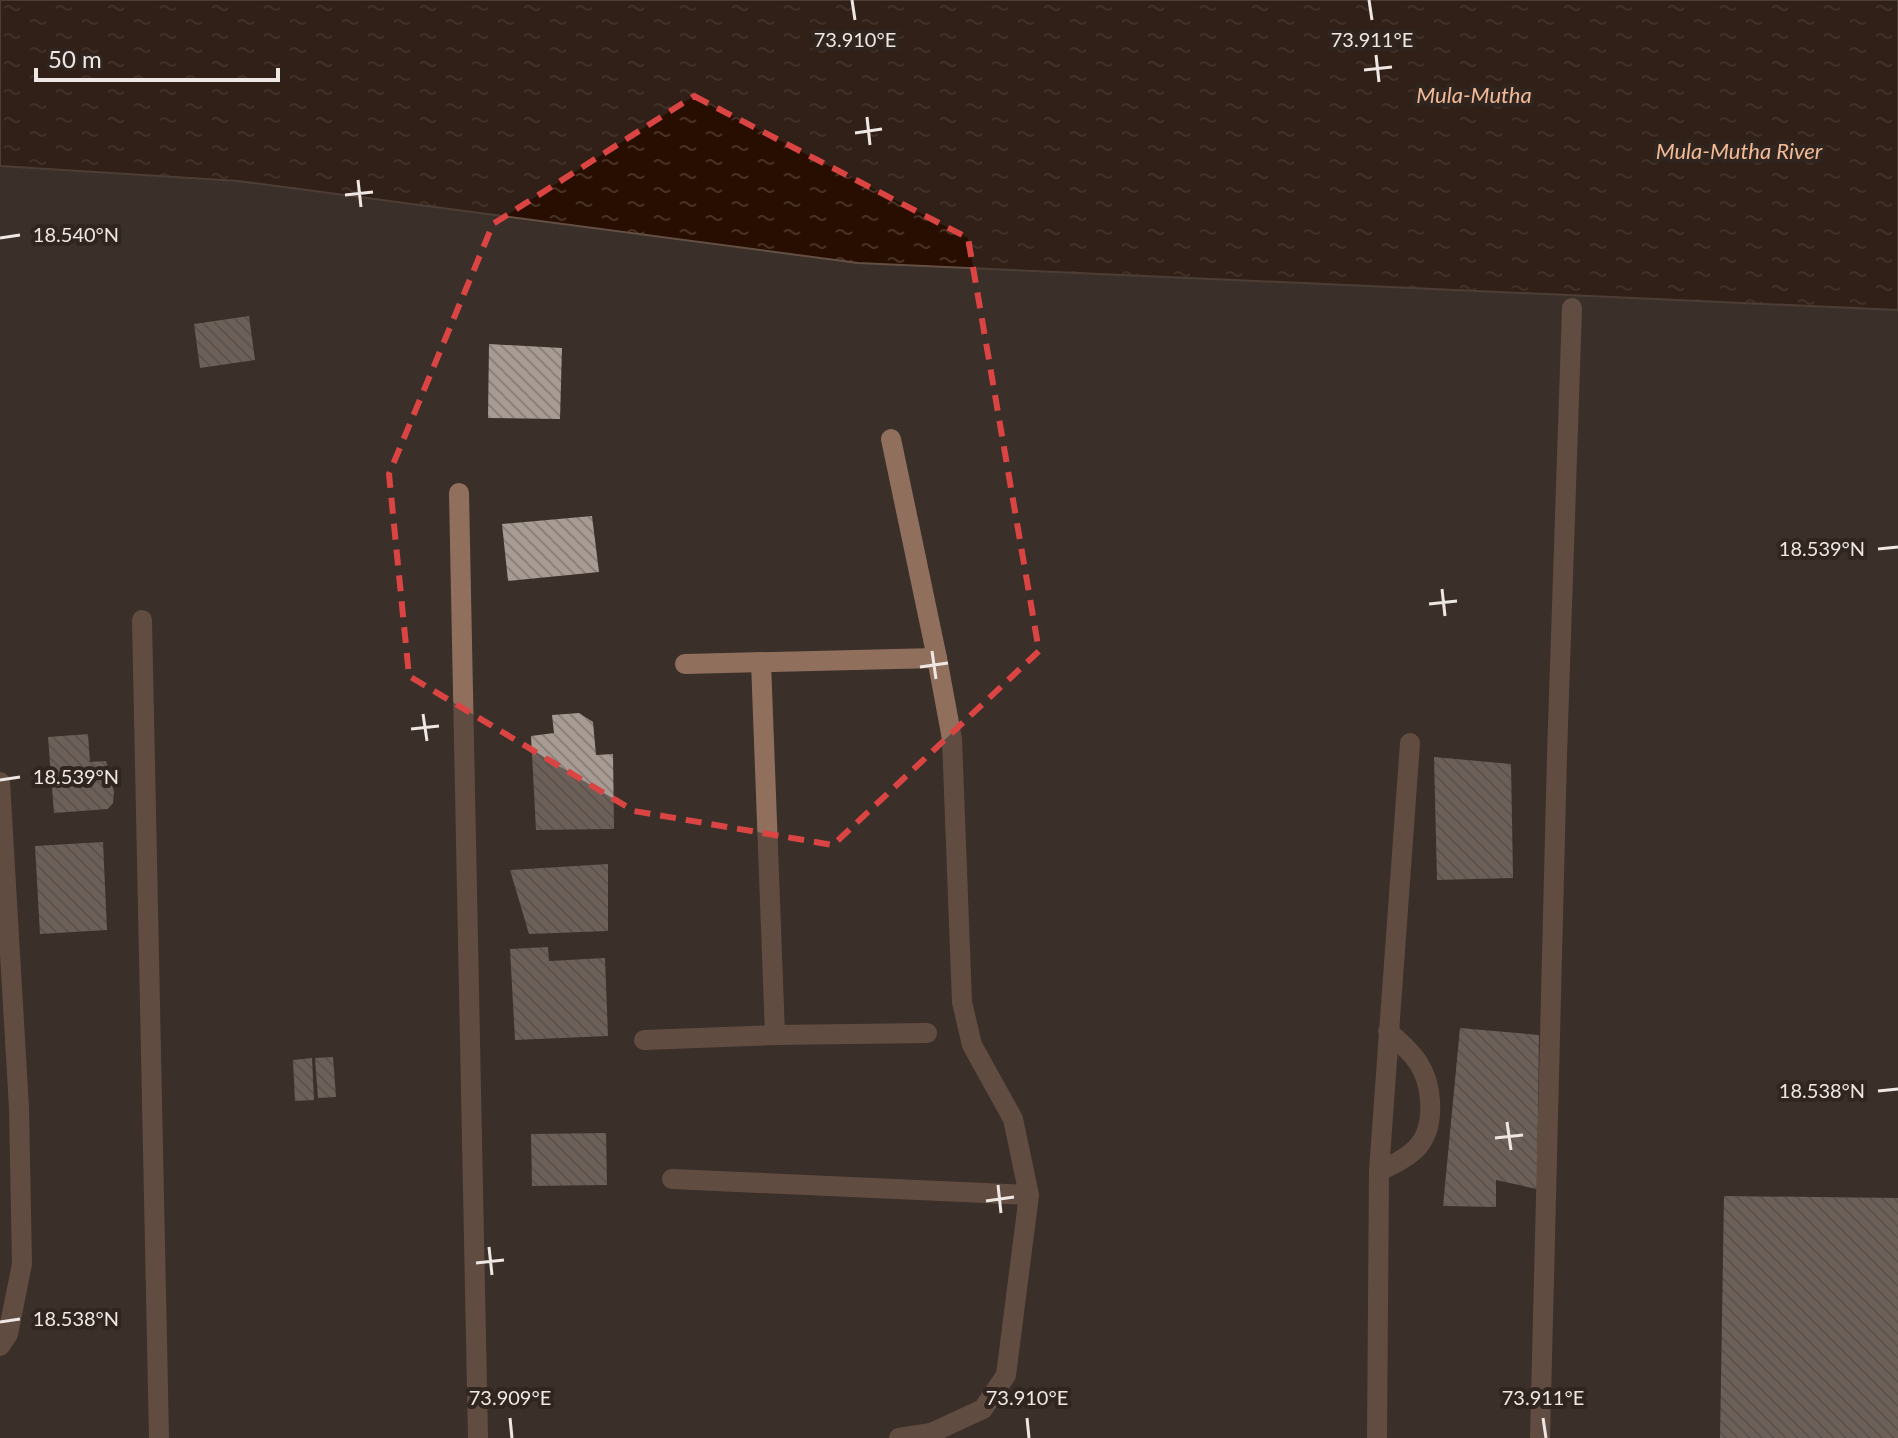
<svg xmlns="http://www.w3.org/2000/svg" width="1898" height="1438" font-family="Lato,sans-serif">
<defs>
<pattern id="water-ripples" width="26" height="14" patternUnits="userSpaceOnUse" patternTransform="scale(2)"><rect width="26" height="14" fill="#270e00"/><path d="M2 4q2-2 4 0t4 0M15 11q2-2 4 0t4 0" fill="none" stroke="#473125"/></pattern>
<pattern id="building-back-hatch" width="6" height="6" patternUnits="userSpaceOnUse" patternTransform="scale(2)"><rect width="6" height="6" fill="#a89b93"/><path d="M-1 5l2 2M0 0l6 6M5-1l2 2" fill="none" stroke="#8b817b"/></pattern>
</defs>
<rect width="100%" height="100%" fill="#3a2f29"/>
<path fill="url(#water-ripples)" stroke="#634f44" stroke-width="2" d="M0,0H1898V310L858,263L238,181L0,166Z"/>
<g fill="url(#building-back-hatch)">
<path d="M249,316L255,360L200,368L194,324Z"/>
<path d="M489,344L562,348L560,419L488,418Z"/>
<path d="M592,516L599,572L508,581L502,524Z"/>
<path d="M579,713L593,722L596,755L613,754L614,829L536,830L531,736L554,733L552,715Z"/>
<path d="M88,734L90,762L106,761L114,792L113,803L108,809L54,813L48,737Z"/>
<path d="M1434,757L1511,764L1513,878L1437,880Z"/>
<path d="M103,842L107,930L40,934L35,846Z"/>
<path d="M608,864V931L529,934L510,870Z"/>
<path d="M548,947L549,961L605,958L608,1036L515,1040L510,949Z"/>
<path d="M1460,1028L1539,1035L1537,1189L1496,1180V1207L1443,1206Z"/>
<path d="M333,1057L336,1097L318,1098L315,1058Z"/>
<path d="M312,1058L314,1100L295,1101L293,1060Z"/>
<path d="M606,1133L607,1185L532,1186L531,1134Z"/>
<path d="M1724,1196L1898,1198V1438H1720Z"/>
</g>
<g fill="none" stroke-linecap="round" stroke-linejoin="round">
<g stroke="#90705d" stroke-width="20">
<path d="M891,439L937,658L952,739L962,1002L972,1045L1013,1119L1029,1195L1006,1375L983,1409L931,1433L899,1438"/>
<path d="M459,493L478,1438"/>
<path d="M142,620L159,1438"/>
<path d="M761,662L775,1035L927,1033"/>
<path d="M685,664L937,658"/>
<path d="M0,782L19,1108L22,1264L8,1334L0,1346"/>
<path d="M644,1040L775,1035"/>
<path d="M1379,1171C1414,1156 1433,1142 1430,1100C1429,1087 1426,1075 1419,1064C1412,1052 1398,1041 1388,1031"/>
<path d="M672,1179L1029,1195"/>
<path d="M1377,1438L1379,1171L1410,743"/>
<path d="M1540,1438L1557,755L1572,308"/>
</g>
</g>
<path d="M0 0H1898V1438H0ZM694,96L968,238L1039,651L833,845L634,811L409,676L389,474L493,224Z" fill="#3a2f29" fill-opacity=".55" fill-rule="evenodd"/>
<path fill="none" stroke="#da4544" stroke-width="6" stroke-dasharray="16 10" stroke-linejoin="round" d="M694,96L968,238L1039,651L833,845L634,811L409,676L389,474L493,224Z"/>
<path fill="none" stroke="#efe7e3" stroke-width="3" d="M852,0L855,20M1369,0L1372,20M1376,55L1379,82M1364,70L1392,67M867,117L870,145M855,133L882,129M358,180L361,207M345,195L373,192M0,238L20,235M1878,549L1898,547M1442,589L1445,616M1429,604L1457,601M932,651L936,679M920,667L948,663M423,714L427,741M411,729L439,726M0,780L20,777M1878,1091L1898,1089M1507,1122L1511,1150M1495,1138L1523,1135M998,1185L1001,1213M986,1201L1014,1197M489,1247L492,1275M476,1263L504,1260M0,1322L20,1319M510,1418L512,1438M1027,1418L1029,1438M1543,1418L1546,1438"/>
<g text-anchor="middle" stroke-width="8" stroke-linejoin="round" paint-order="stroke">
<g font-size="22" font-style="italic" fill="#f3ba98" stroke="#30251f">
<text x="1474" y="103">Mula-Mutha</text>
<text x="1739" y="159">Mula-Mutha River</text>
</g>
</g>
<g font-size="20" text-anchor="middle" fill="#efe7e3" stroke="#30251f" stroke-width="8" stroke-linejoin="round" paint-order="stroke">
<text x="855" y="47">73.910°E</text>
<text x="1372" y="47">73.911°E</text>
<text x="76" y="242">18.540°N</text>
<text x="1822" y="556">18.539°N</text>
<text x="76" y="784">18.539°N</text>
<text x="1822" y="1098">18.538°N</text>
<text x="76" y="1326">18.538°N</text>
<text x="510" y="1405">73.909°E</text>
<text x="1027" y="1405">73.910°E</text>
<text x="1543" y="1405">73.911°E</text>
</g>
<path d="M36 68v12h242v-12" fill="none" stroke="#efe7e3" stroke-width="4"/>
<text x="48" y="68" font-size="24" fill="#efe7e3" stroke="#30251f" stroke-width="6" paint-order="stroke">50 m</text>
</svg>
